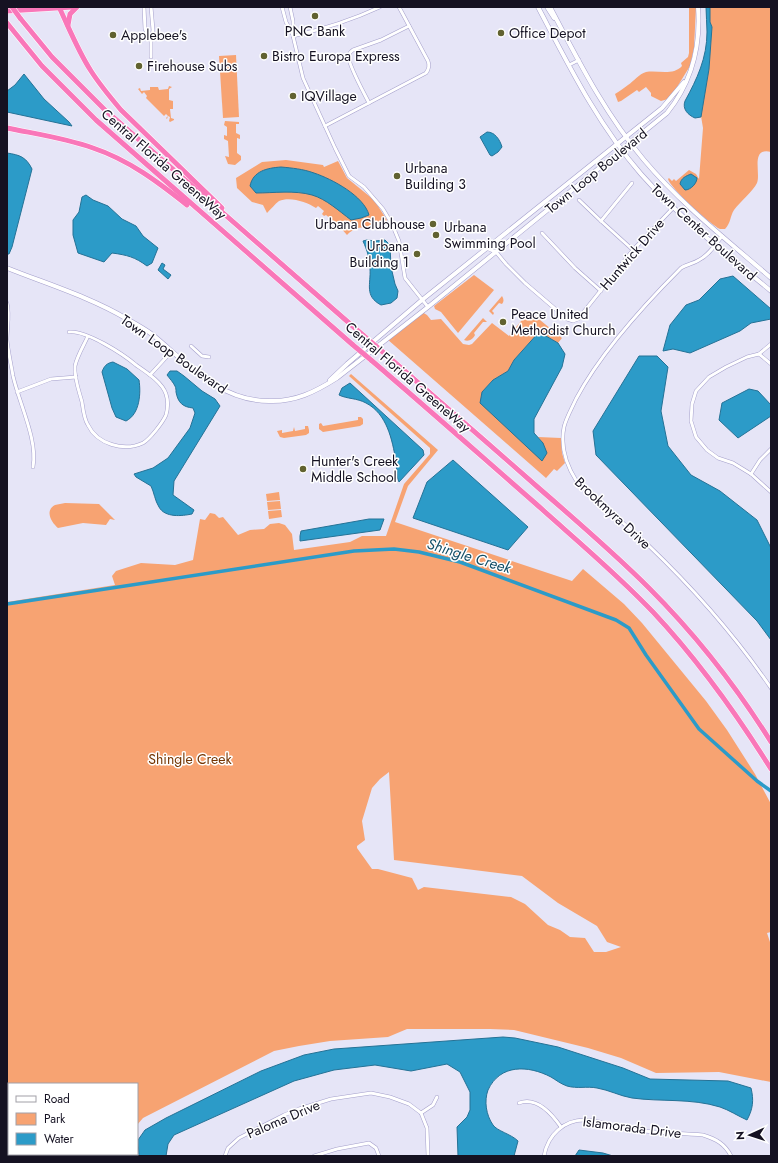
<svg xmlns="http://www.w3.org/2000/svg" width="778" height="1163" font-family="Jost,sans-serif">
<rect width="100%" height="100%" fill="#e6e5f7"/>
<g fill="#f7a372" fill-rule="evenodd">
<path d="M689,7H696L694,48L690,66L674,92L668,99L661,101L651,96V93L646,87L639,92L637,90L621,101L618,102L615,94C620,91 624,88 628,85C634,81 639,74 646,72C658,70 673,76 682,66L681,63L688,57L689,53Z"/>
<path d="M710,7H771V152C750,147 761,173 757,183C753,191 740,202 734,210C730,216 731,223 725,229H720C711,225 670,188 668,179L669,178L672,181L674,179L676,181L689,170L696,174L699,179L703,128L701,116L709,69L712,27L710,22Z"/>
<path d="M236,55L239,117L223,118L219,56Z"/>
<path d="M169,86L172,87L169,89V100L173,101V109H170L171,118L174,119V120L170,122L169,121L170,117L168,116L167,119L166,118L168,116L166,114L164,116L146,98L147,96L144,92L142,94L138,89L140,88L141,91L150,90V87H158L159,90L168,89Z"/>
<path d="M225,121L239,122V124H236V133L240,135V139L237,138V153L241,156V160L235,165L228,164L225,156L229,157L228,141L224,139V135L227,136V127L224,125Z"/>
<path d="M286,160L323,165L324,167L338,161L347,178L374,200L387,220L385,225C371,234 362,220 347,235L340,227L326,215L324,216L322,214L324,211L318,206L316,208C307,202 290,196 279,201C275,204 271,209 267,213L263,205L252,202L237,188L236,178L262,162Z"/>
<path d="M474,275L494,290L458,333L441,312L435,309L434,306Z"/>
<path d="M502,296C504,299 504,302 502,304L499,303L492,311L494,313L493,315L489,311Z"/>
<path d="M529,311L562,338L558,343L539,332L514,360L508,371L493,380L482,392L543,443L538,437L561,438L562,453L565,463L557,471L554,469L546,478L387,339L422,312L427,315L431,320L441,319L463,344L469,345L472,344L492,323L509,336Z"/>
<path d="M483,318L487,322H483L474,333L475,335C473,339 469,342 464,340Z"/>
<path d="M351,374L438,450L408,486L395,522L572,581L583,569L624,604L642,623L706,701L727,730L755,774L771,804V932L767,933L771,945V1082L719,1072L656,1073L621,1058L588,1048L514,1030L490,1029H407L388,1037L330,1041L299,1046L274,1051L143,1118L137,1125V1084H9V1154H131L132,1156H7V602L115,585L112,576L116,571L141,563L175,565L193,560L200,519L205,520L210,513L215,514L219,518L223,517L238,535L250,530L264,529L270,524L279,523L285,525L292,534L294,550L350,542L362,536H386L404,484L430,454V448L349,376ZM389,772L394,860L522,876L558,903L597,926L607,942L621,947L606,952H594L585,938L570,937L560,930L548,925L525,904L511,897L424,887L418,890L412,878L378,869H372L357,848V846L365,840L362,821L372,788L380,779Z"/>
<path d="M358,417H361L363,419V424L360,426L323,432L319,429V424L321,423L323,426L358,420Z"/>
<path d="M305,426H308L309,430V433L306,435L284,438L280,437L277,431L282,430V433L293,431L294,427L295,431L305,429Z"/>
<path d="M279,492L280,500L267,501L266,494Z"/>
<path d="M280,501L281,509L268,510L267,502Z"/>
<path d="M65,503L99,504L115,520L110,519L106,525L83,523L58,528C52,523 44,511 55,505C58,504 62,504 65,503Z"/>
<path d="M281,510L282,517L269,519L268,511Z"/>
</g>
<g fill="#2c9bc8" stroke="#257296">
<path d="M706,7H710V22L712,27L709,69L701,117L695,118C688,115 682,109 685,101C697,79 707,58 707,32C707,24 706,15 706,7Z"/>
<path d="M24,74L44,99L69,122L72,126L7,112V91L15,85Z"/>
<path d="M487,132C495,132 500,140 502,147L498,152L492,156L490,155L480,137Z"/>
<path d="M7,153C20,155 26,157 32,169L12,247L9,254H7Z"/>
<path d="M281,167C292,168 303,169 314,173C332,179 364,196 369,215L361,218L351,220C339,211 326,199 312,195C294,190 274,193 256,193L250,186C253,171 267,168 281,167Z"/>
<path d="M691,174L697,178C697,183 691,190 685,190L680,184C681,178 686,176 691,174Z"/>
<path d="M86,195L93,200L108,206L122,219L136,226L143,236L158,248L152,263L147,266C135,257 127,255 112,253L104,262L78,253L73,235V220L79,212L82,197Z"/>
<path d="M367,240L375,241L385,240L390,245L391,267L395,284L398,291L397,298L391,303L381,305C364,296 371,284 370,269C370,259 367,250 363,241Z"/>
<path d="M162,263L165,265L163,269L171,275L168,279L158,270Z"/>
<path d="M733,276L771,309V319L751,323L740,331L690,353L673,349L663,351L670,325L686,305L699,300L720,279Z"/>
<path d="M539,332L558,343L565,354L562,367L534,419V433L543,443L547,453L542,461L480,403L482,392L493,380L508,371L514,360Z"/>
<path d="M639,356H657L668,367L661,411L668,446L691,475L720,491L757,520L771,548V640L757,621L596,455L593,431Z"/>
<path d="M113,362L127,369L139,380C141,393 140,414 126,421L116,417L112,408L102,372C104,366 107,363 113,362Z"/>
<path d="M170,371H177L184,376L202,391L215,399L220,406L174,481L173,495L194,510L192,514C182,516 165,518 159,507C155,501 154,492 151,486L136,477L134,474L153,468L168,458L190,428L195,413L193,408C183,407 178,403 176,392C176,390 176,388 175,386C173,382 170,379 167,375Z"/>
<path d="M350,383L423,450L424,455L399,482C396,476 397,468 396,461C392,439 387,414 366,403C357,398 347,399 339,395L342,388Z"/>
<path d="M749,389L758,391L771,405V416L738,438L719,420L722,403Z"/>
<path d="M453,460L528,527L508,550L413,518L427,482Z"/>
<path d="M369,519H384L380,530L300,541V536L301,531Z"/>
<path d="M503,1037L515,1038L558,1047L623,1068L650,1079L728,1081L751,1088C754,1100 753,1109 747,1120C738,1116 729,1110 720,1107C691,1098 661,1102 632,1098C620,1096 609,1090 597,1088C587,1086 577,1089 567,1086C561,1084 556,1080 551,1077C528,1065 500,1064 488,1090C484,1101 486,1115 493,1125C497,1131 511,1134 518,1141L514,1156H458L457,1127L467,1117L470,1110V1092L460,1072L447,1064L411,1071L375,1065L334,1070L294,1081L174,1135L168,1144L166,1156H139L138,1140L145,1130L166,1118L261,1071L304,1055L334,1049Z"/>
<path d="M579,1150L603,1153L613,1156H575Z"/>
</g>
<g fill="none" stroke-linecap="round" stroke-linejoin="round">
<path stroke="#2c9bc8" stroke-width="3.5" d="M7,604L354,551L394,549L419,552L460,562L616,620L629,628L646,655L699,729L757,781L771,791"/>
<defs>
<g id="street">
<path d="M144,7L145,29L150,40"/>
<path d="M282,7L286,22L293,35"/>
<path d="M290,7L293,21V36L303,78L335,148L349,176L364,187L383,209L392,224L399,241L405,278L428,307"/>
<path d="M293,36C324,29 352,20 380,7"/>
<path d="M151,57V42L153,30L151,7"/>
<path d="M569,65L579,60"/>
<path d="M369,103C364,93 349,66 349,58C348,54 350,52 353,50L381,40L409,26"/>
<path d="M325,126L426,73C429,69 430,66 428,61L399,7"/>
<path d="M579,200L601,221L633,250"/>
<path d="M601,221L632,183"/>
<path d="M542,233L575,268L601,291"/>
<path d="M722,236C715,245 709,255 699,260C693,264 687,264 681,268C643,306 601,352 576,399C572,408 566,418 564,427C560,447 566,465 577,482C600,504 625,524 648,545C693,588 736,637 771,688"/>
<path d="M486,248L496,252L506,264L525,283L567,319L573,321L578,319L633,250L673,208"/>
<path d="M7,303C10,314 7,328 7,340C8,351 11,364 13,376C19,403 38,440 33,467"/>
<path d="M69,332C86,330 123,354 136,365C146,372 162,382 166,394C168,400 168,408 166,415C163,422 150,439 143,443C124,452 97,444 88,425C84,419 83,409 82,402C79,391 74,378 75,366C77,356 84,345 88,336"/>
<path d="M771,344L759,354L747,357L726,367L709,377L696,391L692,404L691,421L696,437L707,450L718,458L733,463L751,474L771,492"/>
<path d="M191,346L202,356L209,357"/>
<path d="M759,354L771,364"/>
<path d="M150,375L172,351"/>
<path d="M17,392L51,379L76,377"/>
<path d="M751,474L760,460L771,449"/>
<path d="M519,1103C537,1096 552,1114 561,1127"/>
<path d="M421,1113L433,1105L437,1097"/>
<path d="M225,1156L228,1148L239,1138L284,1115L299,1109L331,1099L371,1093L390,1097L409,1104L421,1113L427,1128L428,1156"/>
<path d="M314,1156L337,1149L369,1143L376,1148L379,1156"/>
<path d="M544,1156C546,1145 550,1137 558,1130C581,1109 609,1127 635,1130C658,1133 680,1133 703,1135C716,1139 725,1144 731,1156"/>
</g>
<g id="secondary">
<path d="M538,7C568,64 598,125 641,174C680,218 726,254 771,291"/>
<path d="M547,7L554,18"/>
<path d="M550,7C578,60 605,114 644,160C681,204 727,240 771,278"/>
<path d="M7,268C47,284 90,297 127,319C136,324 145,329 153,335C188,364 220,401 269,401C295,402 315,392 337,378L428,307L667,113C692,82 701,47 698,7"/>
<path d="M330,380L347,364L422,300L662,108L684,82"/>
</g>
<g id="highway">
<path d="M59,7C69,28 78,51 91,71C100,85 110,97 121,110L222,208"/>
<path d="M7,11L73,7"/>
<path d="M20,18L52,57L105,110L364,336"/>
<path d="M7,23L42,66L96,120L353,345"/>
<path d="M68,25L70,14L77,7"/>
<path d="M7,128C36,134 65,138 93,148C129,160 158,182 187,205"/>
<path d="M384,353C436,398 489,444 541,490C578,522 615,554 649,588C695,634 736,686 771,742"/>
<path d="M371,360C426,407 480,455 535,503C575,539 616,573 653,612C698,660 736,713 771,769"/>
</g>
</defs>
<use href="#street" stroke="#a49fcb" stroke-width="4"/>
<use href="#secondary" stroke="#a49fcb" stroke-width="5"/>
<use href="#highway" stroke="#fff" stroke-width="6"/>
<use href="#street" stroke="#fff" stroke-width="3"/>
<use href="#secondary" stroke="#fff" stroke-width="4"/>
<use href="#highway" stroke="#f977b9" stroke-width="5"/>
<defs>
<g id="highway-bridge">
<path d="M12,7L20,18"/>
<path d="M364,336L384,353"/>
<path d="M353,345L371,360"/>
</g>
</defs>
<use href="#highway-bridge" stroke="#fff" stroke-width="6" stroke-linecap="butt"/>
<use href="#highway-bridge" stroke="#f977b9" stroke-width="5"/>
</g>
<g fill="#616230" stroke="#fff" stroke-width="1.5">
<circle cx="315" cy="16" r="4"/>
<circle cx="501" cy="33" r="4"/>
<circle cx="113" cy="35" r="4"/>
<circle cx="264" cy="56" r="4"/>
<circle cx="139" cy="66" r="4"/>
<circle cx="293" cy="96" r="4"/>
<circle cx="397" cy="176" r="4"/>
<circle cx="433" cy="224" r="4"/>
<circle cx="436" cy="235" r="4"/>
<circle cx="417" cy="254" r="4"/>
<circle cx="503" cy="322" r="4"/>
<circle cx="303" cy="469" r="4"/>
</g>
<g text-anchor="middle" stroke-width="3" stroke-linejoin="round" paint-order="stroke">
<g font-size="14" fill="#151222" stroke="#fff" text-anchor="start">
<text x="315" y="36" text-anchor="middle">PNC Bank</text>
<text x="509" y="38">Office Depot</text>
<text x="121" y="40">Applebee's</text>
<text x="272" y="61">Bistro Europa Express</text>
<text x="147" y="71">Firehouse Subs</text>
<text x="301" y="101">IQVillage</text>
<text x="405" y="173">Urbana<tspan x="405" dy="16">Building 3</tspan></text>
<text x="425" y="229" text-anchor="end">Urbana Clubhouse</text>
<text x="444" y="232">Urbana<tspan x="444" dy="16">Swimming Pool</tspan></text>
<text x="409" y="251" text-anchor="end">Urbana<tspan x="409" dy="16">Building 1</tspan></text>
<text x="511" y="319">Peace United<tspan x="511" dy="16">Methodist Church</tspan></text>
<text x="311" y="466">Hunter's Creek<tspan x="311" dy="16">Middle School</tspan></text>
</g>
<g font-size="14" fill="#151222" stroke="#fff">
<text transform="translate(164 164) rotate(41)" y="5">Central Florida GreeneWay</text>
<text transform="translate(596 171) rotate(-39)" y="5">Town Loop Boulevard</text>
<text transform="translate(704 232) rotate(42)" y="5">Town Center Boulevard</text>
<text transform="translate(632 254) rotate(-49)" y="5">Huntwick Drive</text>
<text transform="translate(174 354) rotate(35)" y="5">Town Loop Boulevard</text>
<text transform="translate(408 377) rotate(41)" y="5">Central Florida GreeneWay</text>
<text transform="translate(613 513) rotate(43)" y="5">Brookmyra Drive</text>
<text transform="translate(283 1119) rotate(-23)" y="5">Paloma Drive</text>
<text transform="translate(632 1127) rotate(7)" y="5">Islamorada Drive</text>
</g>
<g font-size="14" fill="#743502" stroke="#fff">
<text x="190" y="764">Shingle Creek</text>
</g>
<g font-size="15" font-style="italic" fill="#134e66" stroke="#fff">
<text transform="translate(469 556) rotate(17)" y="5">Shingle Creek</text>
</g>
</g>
<rect width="778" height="1163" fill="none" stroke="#151222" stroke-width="16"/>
<rect x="8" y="1083" width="130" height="72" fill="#ffffff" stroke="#a1a0a7"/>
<rect x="16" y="1096" width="20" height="6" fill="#ffffff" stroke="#a1a0a7"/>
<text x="44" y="1103" font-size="12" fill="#151222">Road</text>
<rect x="16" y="1113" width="20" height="12" fill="#f7a372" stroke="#a1a0a7"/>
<text x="44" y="1123" font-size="12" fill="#151222">Park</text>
<rect x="16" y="1133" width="20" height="12" fill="#2c9bc8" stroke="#a1a0a7"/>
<text x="44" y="1143" font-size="12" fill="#151222">Water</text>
<g transform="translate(750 1135) rotate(267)" stroke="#ffffff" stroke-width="3" paint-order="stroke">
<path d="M0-3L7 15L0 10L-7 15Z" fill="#151222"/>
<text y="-6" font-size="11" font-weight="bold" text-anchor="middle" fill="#151222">N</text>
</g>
</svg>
